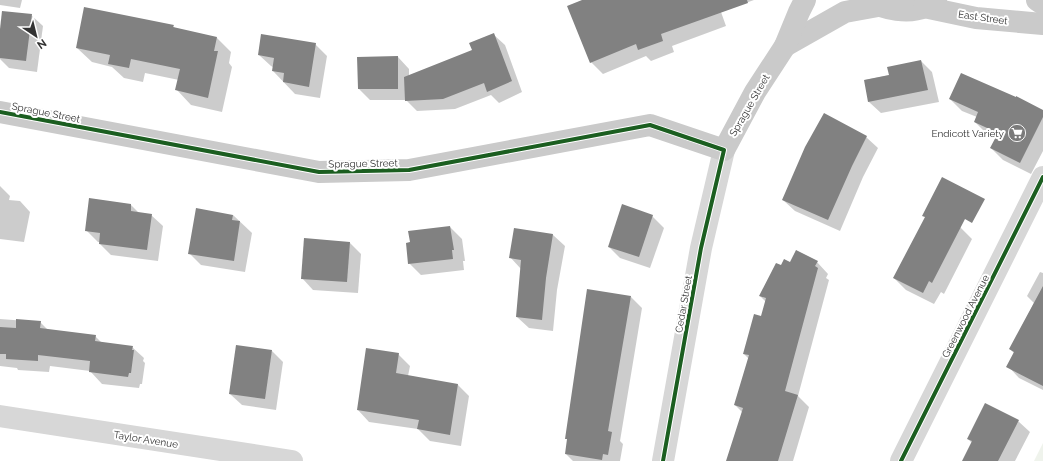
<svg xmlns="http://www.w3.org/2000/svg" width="1043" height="461" font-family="Raleway,sans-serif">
<rect width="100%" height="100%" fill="#fff"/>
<path fill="#eff3ec" d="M1043,443V461H1034Z"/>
<g fill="#0003">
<path d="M0,0H22L20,8L0,5Z"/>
<path d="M585,0H754L721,12L726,26L672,46L674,52L651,61L646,56L603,74L591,62Z"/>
<path d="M31,15L43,26L37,72L9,68L0,59V38Z"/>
<path d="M173,26L176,29L217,38L231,52L229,63L232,67L222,112L191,105L177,90L179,80L145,73L143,82L124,78L112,67L92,62L77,48Z"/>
<path d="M494,35L505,45L522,92L499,103L491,95L455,109L417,111L406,100H370L359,89L398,57L409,69V76L473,51Z"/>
<path d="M315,44L327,56L320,98L295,94L273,71V67L271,66L259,55Z"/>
<path d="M921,61L932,72L939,102L881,113L869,102L865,80L890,75Z"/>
<path d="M950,99L1043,111V151L1031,174L1003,160L991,148L996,138L987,134L975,122L977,117L962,111Z"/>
<path d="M866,137L878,148L863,177L840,231L795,211L783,200Z"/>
<path d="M0,186L10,196L9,200L20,201L30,212L24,242L0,239Z"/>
<path d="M131,205L139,213L151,215L163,226L158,261L111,255L100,244V242H98L86,230Z"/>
<path d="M233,215L252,233L245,272L201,265L189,253Z"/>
<path d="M652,216L664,228L650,268L620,258L609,247Z"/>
<path d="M450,227L462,239L465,261H463L464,270L421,275L409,263Z"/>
<path d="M960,227L972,239L944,294L941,292L934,304L906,290L894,278Z"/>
<path d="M515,229L553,235L565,246L557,290L553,331L529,328L517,317L521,269L510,257Z"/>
<path d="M350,243L361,254L358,293L313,290L302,278Z"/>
<path d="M817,262L828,274L826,278L829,280L798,396L809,407L793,461H727L743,413L735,405L749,359L744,354L762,317L766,302L760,296L781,266L790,264Z"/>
<path d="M1040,272L1043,273V390L1019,378L1008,366L1014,353L1010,349L1034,303L1027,296Z"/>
<path d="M631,297L642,308L620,441L623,444L620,461H573L566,454L568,440L566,438Z"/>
<path d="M0,319L40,322L48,330L95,336L102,343L132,347L144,358L143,361L145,363L142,384H140L139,388L102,384L90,371L50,366L49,372L18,370L17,368L0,366Z"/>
<path d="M272,351L283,362L276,410L242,405L230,394Z"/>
<path d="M398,354L410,366L408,376L458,385L469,396L461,446L430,441L418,429L369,422L358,410Z"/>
<path d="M1018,421L1030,432L1015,461H963L972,443L968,439Z"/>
</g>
<g fill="#818181">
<path d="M582,0H747L748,3L661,34L663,41L638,50L636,44L590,63L567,6Z"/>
<path d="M84,7L174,25L173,27L217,37L214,51H218L208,98L175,90L180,69L131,59L129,68L108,64L110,55L76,48Z"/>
<path d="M2,11L32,14L26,61L0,58V29Z"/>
<path d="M494,33L512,81L487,92L484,83L443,99L405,101L404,77L472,50L469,43Z"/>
<path d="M261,34L316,43L309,87L283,82L284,73L272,71L274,58L258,55Z"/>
<path d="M398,56V89H358L357,57Z"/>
<path d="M921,60L928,90L868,102L864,80L889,75L887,67Z"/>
<path d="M961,73L1016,97V96L1043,110V117L1020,163L990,148L998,133L974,122L978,112L949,99Z"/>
<path d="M824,113L867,136L852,166L828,220L782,200L805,147Z"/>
<path d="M942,177L985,199L972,223L965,219L932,283L929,281L923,293L893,278L925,217L922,216Z"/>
<path d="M89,198L131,204V211L152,214L147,250L99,244L100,233L85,231Z"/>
<path d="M622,204L653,215L639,257L608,247Z"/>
<path d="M196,208L233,215L232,220L240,221L234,261L188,254Z"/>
<path d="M450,226L454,250H452L453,259L408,264L406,243L410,242L408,231Z"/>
<path d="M514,228L553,234L546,278L542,320L516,317L521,260L509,258Z"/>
<path d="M304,238L350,242L347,282L301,279Z"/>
<path d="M796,250L818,261L815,266L818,268L785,391L798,395L778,461H726L743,408L734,405L749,355L743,354L754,314L761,316L766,298L759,296L776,263L781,265L784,259L790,262Z"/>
<path d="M1043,286V386L1006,367L1014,352L1009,349Z"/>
<path d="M587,289L631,296L608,431L612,432L608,455L603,454L602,460L565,454L567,439H565Z"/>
<path d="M16,319L41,321L40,328L96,335L95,341L133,346L132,350H134L131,373H129L128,377L89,372L90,361L38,355V361L6,359V354H0V327L16,328Z"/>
<path d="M236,345L272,350L265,399L229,394Z"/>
<path d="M366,348L399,353L396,373L458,384L450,435L417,429L419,420L357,410Z"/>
<path d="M985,403L1019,420L998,461H962L972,441L967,439Z"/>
</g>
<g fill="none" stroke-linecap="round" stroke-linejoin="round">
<g stroke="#d7d7d7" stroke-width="22">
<path d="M0,416L292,461"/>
<path d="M663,461L701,248L724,150"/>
<path d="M901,461L1043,177"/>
</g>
<g stroke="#cacaca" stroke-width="22">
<path d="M870,0C884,10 909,14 925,7C929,5 932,2 936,0"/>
<path d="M1037,0L1043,4"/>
<path d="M924,7L976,18L1043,24"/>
<path d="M785,46L845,12L878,6"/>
<path d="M0,112L319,172L409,170L650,125L724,150L755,92L785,46L799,12L805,0"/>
</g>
<defs>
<g id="cycleway">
<path d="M0,112L319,172L409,170L650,125L724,150L701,248L663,461"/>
<path d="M901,461L1043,177"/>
</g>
</defs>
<use href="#cycleway" stroke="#fff" stroke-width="6"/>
<use href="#cycleway" stroke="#1b5e20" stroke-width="4"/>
</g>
<defs>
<symbol id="supermarket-disc" viewBox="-11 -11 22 22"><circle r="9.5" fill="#7a7a7a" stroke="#fff"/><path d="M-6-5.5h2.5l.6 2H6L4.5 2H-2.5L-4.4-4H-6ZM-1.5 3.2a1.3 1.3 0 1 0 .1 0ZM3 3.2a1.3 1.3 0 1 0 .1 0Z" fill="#fff"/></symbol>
</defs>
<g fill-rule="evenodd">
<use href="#supermarket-disc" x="1007" y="123" width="20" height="20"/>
</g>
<g text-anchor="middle" stroke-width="4" stroke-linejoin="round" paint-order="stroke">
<g font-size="10" fill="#333" stroke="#fff">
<text transform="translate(983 17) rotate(8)" y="4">East Street</text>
<text transform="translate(749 105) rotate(-60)" y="4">Sprague Street</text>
<text transform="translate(46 112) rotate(11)" y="4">Sprague Street</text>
<text transform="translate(363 163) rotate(-1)" y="4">Sprague Street</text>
<text transform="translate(683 304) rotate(-80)" y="4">Cedar Street</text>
<text transform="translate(965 316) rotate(-63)" y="4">Greenwood Avenue</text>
<text transform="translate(146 439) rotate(9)" y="4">Taylor Avenue</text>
</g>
<g font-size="10" fill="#333" stroke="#fff" text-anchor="end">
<text x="1004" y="137">Endicott Variety</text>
</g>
</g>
<g transform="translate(36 36) rotate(145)" stroke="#ffffff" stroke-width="3" paint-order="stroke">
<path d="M0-3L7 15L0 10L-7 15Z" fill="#333333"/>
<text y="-6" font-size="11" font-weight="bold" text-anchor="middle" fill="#333333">N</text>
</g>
</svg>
